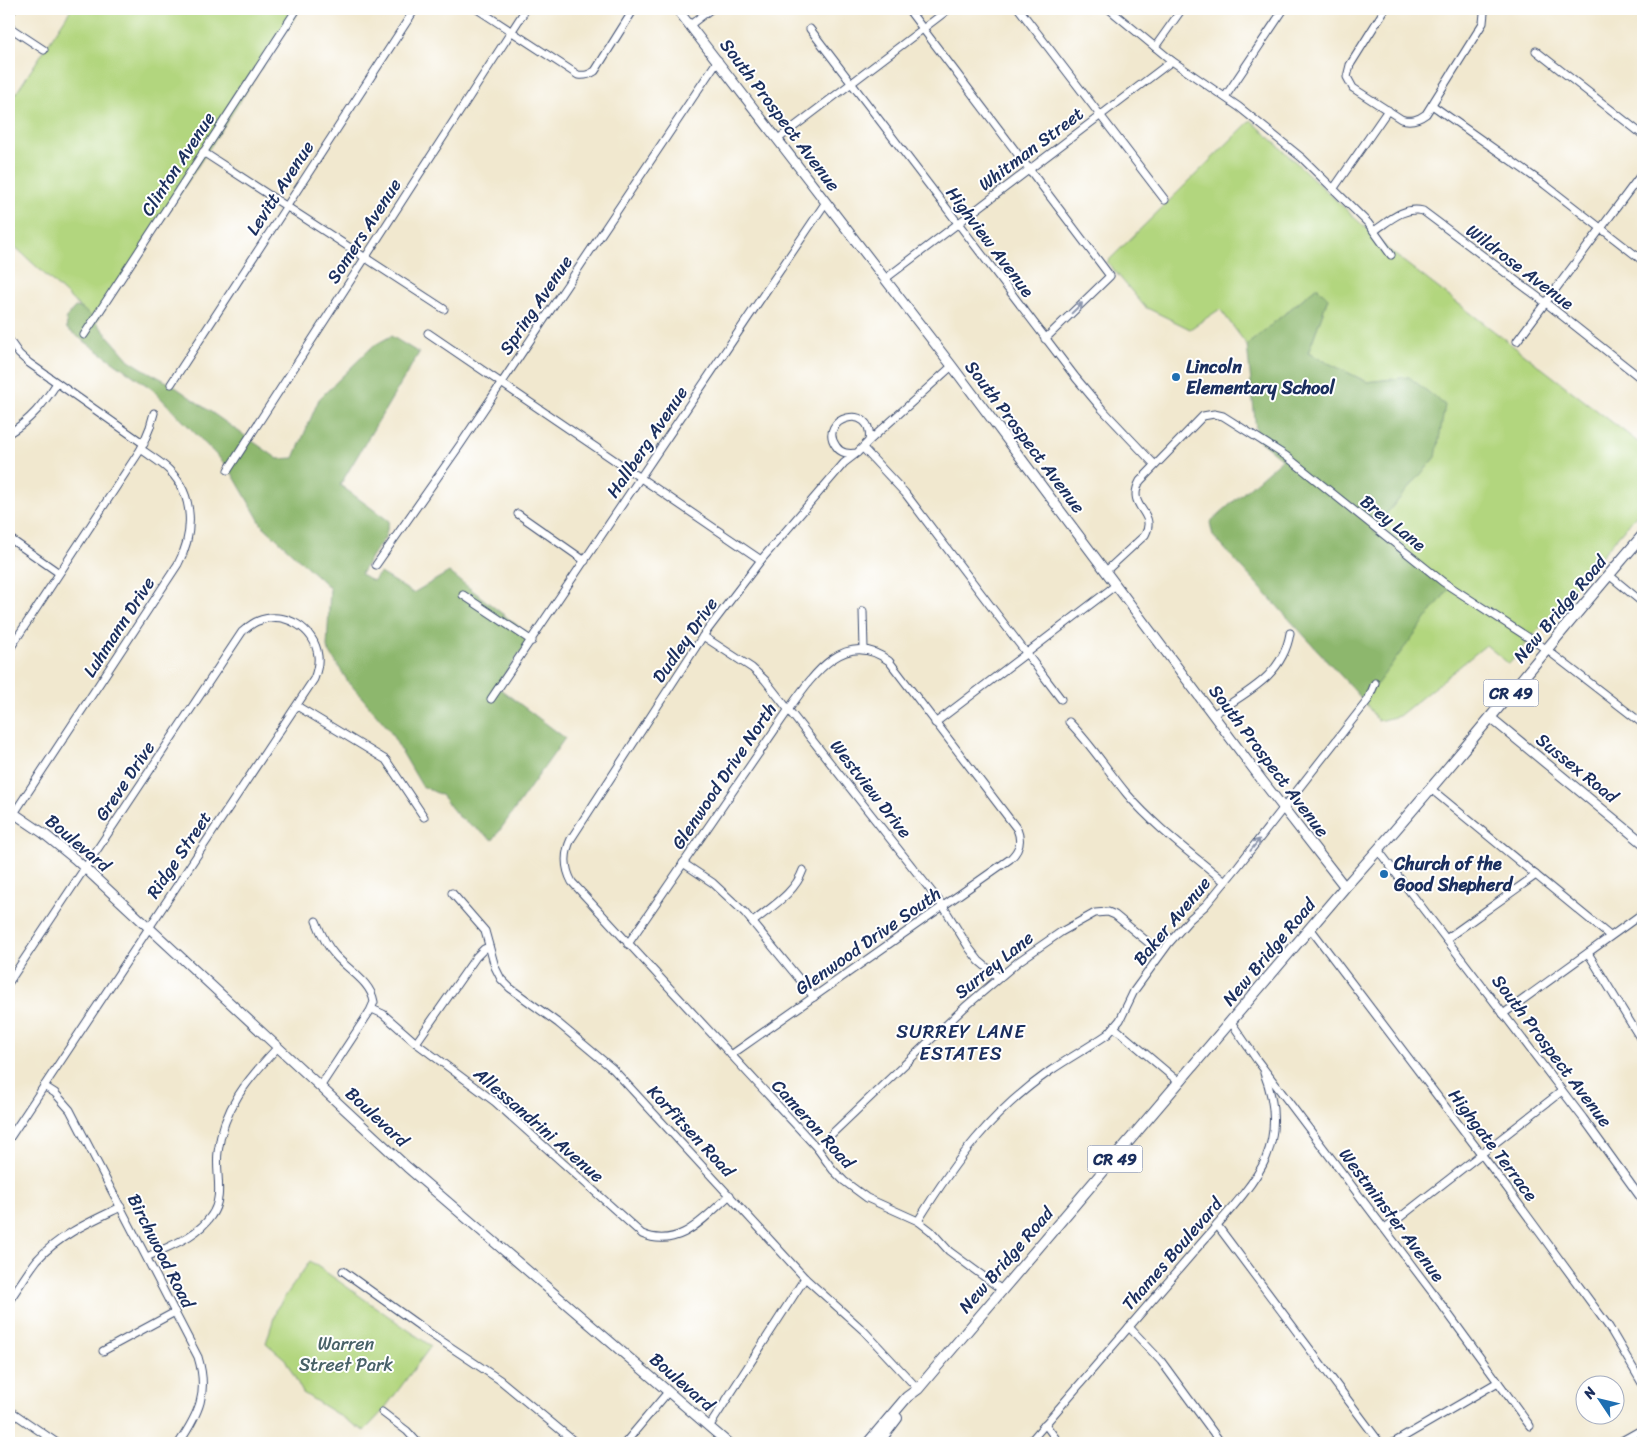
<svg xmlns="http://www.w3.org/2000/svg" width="1652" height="1452" font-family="Sriracha,sans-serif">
<rect width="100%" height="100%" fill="#fff"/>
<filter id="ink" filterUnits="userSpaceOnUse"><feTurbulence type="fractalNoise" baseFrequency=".02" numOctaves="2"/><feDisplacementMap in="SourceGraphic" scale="10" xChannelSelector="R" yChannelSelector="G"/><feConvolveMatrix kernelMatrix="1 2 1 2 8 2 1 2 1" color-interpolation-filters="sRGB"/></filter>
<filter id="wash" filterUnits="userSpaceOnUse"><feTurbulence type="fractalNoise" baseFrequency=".0096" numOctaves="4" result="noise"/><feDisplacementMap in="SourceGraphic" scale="20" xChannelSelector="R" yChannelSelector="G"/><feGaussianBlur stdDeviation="1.12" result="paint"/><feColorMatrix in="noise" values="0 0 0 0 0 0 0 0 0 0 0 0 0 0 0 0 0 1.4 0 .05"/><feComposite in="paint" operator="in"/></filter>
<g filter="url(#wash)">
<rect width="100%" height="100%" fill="#f1e8cf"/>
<g fill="#b2d67e" stroke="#66826e">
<path d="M71,9H300L96,322L9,241V104Z"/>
<path d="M1251,120L1390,251L1643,446V507L1509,664L1486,645L1399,716L1378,721L1364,701L1372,530L1436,457L1409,377L1367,382L1308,353L1328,298L1317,287L1247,345L1220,309L1190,329L1145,307L1107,262Z"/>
<path d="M310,1261L431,1346L382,1412L364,1431L303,1393L285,1359L266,1343L277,1308Z"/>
</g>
<g fill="#8db76d" stroke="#547366">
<path d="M1317,287L1328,298L1308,353L1367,382L1409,377L1445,405L1436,457L1372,530L1451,586L1364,701L1213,536L1210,522L1282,459L1257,439L1247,345Z"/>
<path d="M75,307L81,308L89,314L129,360L145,370L171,384L278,459L294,458L319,399L373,346L391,336L419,353L340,485L389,521L385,538L372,555L361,574L373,581L380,573L413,593L449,572L532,637L496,686L565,738L493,840L458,816L441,795L422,786L388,728L347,680L327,648L330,588L262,525L229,468L152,389L67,329L66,318Z"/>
</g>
</g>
<g filter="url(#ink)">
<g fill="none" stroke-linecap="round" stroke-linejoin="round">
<defs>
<g id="minor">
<path d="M477,9L578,75C585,76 589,75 595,71L634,9"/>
<path d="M908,9L1110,276L1045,339"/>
<path d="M1019,9L1165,200"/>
<path d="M1109,9L1172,61L1239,107L1302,158L1368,223L1391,255"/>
<path d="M1385,9L1350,65L1347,77L1353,88L1401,119C1411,122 1418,120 1426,114L1483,23L1484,13L1483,9"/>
<path d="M9,15L13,9"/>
<path d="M690,25L711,9"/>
<path d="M9,27L44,50"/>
<path d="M810,29L1076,378L1102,409L1155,465"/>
<path d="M1155,47L1182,9"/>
<path d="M1536,51L1643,135"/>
<path d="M1225,97L1284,9"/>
<path d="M1432,105L1544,184L1643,261"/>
<path d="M778,139L949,9"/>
<path d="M203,152L444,309"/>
<path d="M1334,188L1388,110"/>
<path d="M1374,231C1389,221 1404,206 1423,211L1546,303L1643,380"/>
<path d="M885,279L1172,61"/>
<path d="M428,333L761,560"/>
<path d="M84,335L297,9"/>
<path d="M9,340L19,354L29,363L144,444"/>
<path d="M1517,341L1643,172"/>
<path d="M171,384L415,9"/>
<path d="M9,433C30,421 44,403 57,383"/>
<path d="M869,441L952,366"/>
<path d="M863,448L905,493L1061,699"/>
<path d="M857,453C849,454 841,454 836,446C816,418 875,401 869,441L857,453L844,463L761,560L703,636L571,839C564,854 564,867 572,882L817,1148L833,1170L844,1181L867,1198L918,1221L931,1231L949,1251L1002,1290"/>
<path d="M228,470L526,9"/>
<path d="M518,514L585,561"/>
<path d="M9,538L59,573"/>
<path d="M376,565L460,445L718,60"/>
<path d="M1106,571L1145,535C1158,511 1125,508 1140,481L1203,416L1214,414L1223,416L1286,456L1443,582L1546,649L1643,724"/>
<path d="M1609,575L1643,603"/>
<path d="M463,595L532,641"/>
<path d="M863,611L864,649"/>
<path d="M703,636L752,668L765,680L943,906L969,948L979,961L998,977"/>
<path d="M9,650L141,449L150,427L154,413"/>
<path d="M491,699L826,202"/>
<path d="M297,706L386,760L424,817"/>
<path d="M1214,714C1247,692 1283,676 1290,633"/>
<path d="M1069,722C1091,744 1107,770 1127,794C1155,827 1192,854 1225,882"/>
<path d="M935,723L1116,585"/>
<path d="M1431,789L1610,936"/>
<path d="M9,821L178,564C194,534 195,496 169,470C161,462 150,456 141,449"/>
<path d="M1378,850L1583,1118L1643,1201"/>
<path d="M683,863L713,883L745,913L814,997"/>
<path d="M452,893L485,931L495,967L501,979L510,988L558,1023L613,1069L805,1278L864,1331L918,1389"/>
<path d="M316,921C321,934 326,945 335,955C348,970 371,982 374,1002L370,1011L320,1087"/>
<path d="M753,922C771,907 795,893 803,870"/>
<path d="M1310,928L1507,1188L1609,1327L1643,1385"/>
<path d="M1446,939L1536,875"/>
<path d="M628,944L789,709C812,676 845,627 889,661L1017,829C1022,841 1020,850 1010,859L731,1055"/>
<path d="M1588,953L1643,1043"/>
<path d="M9,982L242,632C247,628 252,623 258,621C284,610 315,628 318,656C319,664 317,671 314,679L9,1139"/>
<path d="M372,1009L383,1014L416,1043L495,1102L642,1234C679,1250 704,1218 730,1195"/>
<path d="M1503,1014L1643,913"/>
<path d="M1231,1022L1257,1060L1444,1308L1530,1426"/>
<path d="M1115,1028L1180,1083"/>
<path d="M416,1043L476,957L484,949L489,947"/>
<path d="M44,1086L55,1093L70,1110L198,1357C209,1393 199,1413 179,1443"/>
<path d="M817,1148L965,1007L1019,961L1061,932L1095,913L1108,912L1115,915L1161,953"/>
<path d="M918,1221C955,1161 991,1112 1050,1071C1069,1058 1089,1047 1108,1034L1120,1020L1134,991L1169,943L1190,919L1206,905L1238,866L1368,700L1375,683"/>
<path d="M1217,1225L1380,1443"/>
<path d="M1385,1229L1562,1091"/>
<path d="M147,1257C169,1246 197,1237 211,1216C225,1197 215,1173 218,1152C223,1108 248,1079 277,1048"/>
<path d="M343,1271L428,1332L500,1380L576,1443"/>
<path d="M9,1301C18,1288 27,1273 37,1260C59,1235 92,1221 121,1207"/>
<path d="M1129,1327L1161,1361L1221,1443"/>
<path d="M103,1351L175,1312"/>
<path d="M9,1410L57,1443"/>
<path d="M382,1412L407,1431L418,1443"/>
<path d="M1045,1424L1059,1443"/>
<path d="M709,1427L805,1278"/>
<path d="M625,1443L668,1392"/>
<path d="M1029,1443C1083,1380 1137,1317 1192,1254C1214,1227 1253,1189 1266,1158C1277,1131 1275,1101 1264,1073"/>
<path d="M1393,1443L1498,1382"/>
<path d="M1618,1443L1643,1429"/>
</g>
<g id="tertiary">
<path d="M677,9L952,366L1261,779L1345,887"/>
<path d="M1491,718L1643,843"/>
<path d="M9,810L43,833L75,859L407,1167L728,1443"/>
</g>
<g id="primary">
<path d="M868,1443L907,1397L918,1389L934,1370L1345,887C1448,773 1542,652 1643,535"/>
<path d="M878,1443L897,1418"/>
</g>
</defs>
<use href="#minor" stroke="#3b4b6f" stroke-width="9"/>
<use href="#tertiary" stroke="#3b4b6f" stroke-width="11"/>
<use href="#primary" stroke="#3b4b6f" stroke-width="12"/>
<use href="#minor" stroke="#fff" stroke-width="7"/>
<use href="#tertiary" stroke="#fff" stroke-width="9"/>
<use href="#primary" stroke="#fff" stroke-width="10"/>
</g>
<defs><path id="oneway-shaft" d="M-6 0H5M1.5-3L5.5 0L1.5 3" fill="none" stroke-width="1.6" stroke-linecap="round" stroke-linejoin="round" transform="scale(1.25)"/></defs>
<g stroke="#8d97ae">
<use href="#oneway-shaft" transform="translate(1077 308) rotate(-44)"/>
<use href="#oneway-shaft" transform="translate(1255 845) rotate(-52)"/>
</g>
</g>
<g fill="#1f6fb2" stroke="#fff" stroke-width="2">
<circle cx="1176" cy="377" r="5"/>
<circle cx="1384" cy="874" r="5"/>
</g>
<g text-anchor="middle" stroke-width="4" stroke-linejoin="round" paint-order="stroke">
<g fill="#fff" stroke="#5f6d8e" stroke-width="1">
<rect x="1483.5" y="679.5" width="55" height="27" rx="4"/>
<rect x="1087.5" y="1145.5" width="55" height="27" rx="4"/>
</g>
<g font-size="16" font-weight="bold" fill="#1b2f5e">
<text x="1511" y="699">CR 49</text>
<text x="1115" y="1165">CR 49</text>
</g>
<g font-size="18" fill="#1b2f5e" stroke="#fff">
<text transform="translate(780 115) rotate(53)" y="6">South Prospect Avenue</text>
<text transform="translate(1031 149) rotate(-37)" y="6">Whitman Street</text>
<text transform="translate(178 164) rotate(-57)" y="6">Clinton Avenue</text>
<text transform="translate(280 188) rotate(-57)" y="6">Levitt Avenue</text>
<text transform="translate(364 231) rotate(-57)" y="6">Somers Avenue</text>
<text transform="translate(990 242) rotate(53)" y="6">Highview Avenue</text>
<text transform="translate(1520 267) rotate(37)" y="6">Wildrose Avenue</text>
<text transform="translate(536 305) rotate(-56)" y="6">Spring Avenue</text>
<text transform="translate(1025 437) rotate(53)" y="6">South Prospect Avenue</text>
<text transform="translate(647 442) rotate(-56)" y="6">Hallberg Avenue</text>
<text transform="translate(1393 523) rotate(39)" y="6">Brey Lane</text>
<text transform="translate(1560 609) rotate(-50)" y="6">New Bridge Road</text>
<text transform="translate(119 627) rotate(-57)" y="6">Luhmann Drive</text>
<text transform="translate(685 640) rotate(-55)" y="6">Dudley Drive</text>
<text transform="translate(1269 761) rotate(53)" y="6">South Prospect Avenue</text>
<text transform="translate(1577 768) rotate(39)" y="6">Sussex Road</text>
<text transform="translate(724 776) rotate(-56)" y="6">Glenwood Drive North</text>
<text transform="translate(125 781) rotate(-56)" y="6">Greve Drive</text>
<text transform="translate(871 789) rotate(52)" y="6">Westview Drive</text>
<text transform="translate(78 843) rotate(40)" y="6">Boulevard</text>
<text transform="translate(179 855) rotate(-56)" y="6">Ridge Street</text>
<text transform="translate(1172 921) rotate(-50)" y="6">Baker Avenue</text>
<text transform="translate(868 941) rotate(-35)" y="6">Glenwood Drive South</text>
<text transform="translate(1269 952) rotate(-50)" y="6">New Bridge Road</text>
<text transform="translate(994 965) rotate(-39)" y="6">Surrey Lane</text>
<text transform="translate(1552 1051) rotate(53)" y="6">South Prospect Avenue</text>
<text transform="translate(377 1117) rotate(43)" y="6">Boulevard</text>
<text transform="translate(813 1124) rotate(48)" y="6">Cameron Road</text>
<text transform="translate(539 1125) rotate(41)" y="6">Allessandrini Avenue</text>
<text transform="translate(691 1131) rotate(47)" y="6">Korfitsen Road</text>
<text transform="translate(1493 1145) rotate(53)" y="6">Highgate Terrace</text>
<text transform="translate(1392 1215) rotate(53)" y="6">Westminster Avenue</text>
<text transform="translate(161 1251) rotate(63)" y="6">Birchwood Road</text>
<text transform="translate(1172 1254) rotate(-49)" y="6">Thames Boulevard</text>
<text transform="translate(1006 1260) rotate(-49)" y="6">New Bridge Road</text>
<text transform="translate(682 1382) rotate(41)" y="6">Boulevard</text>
</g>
<g font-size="18" font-weight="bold" fill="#1b2f5e" stroke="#fff" text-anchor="start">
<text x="1186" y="373">Lincoln<tspan x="1186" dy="21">Elementary School</tspan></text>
<text x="1394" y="870">Church of the<tspan x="1394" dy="21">Good Shepherd</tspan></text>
</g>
<g font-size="18" fill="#486168" stroke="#fff">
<text x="346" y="1350">Warren<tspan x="346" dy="21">Street Park</tspan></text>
</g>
<g font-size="19" letter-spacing="1" fill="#1b2f5e" stroke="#fff">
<text x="961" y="1038">SURREY LANE<tspan x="961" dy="22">ESTATES</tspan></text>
</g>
</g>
<rect width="1652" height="1452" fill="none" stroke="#fff" stroke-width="30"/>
<g transform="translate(1600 1400) rotate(305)"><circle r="24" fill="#ffffff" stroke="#a4acbf"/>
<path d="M0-4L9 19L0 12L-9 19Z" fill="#1f6fb2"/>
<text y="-8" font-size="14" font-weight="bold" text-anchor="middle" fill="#1b2f5e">N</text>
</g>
</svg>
